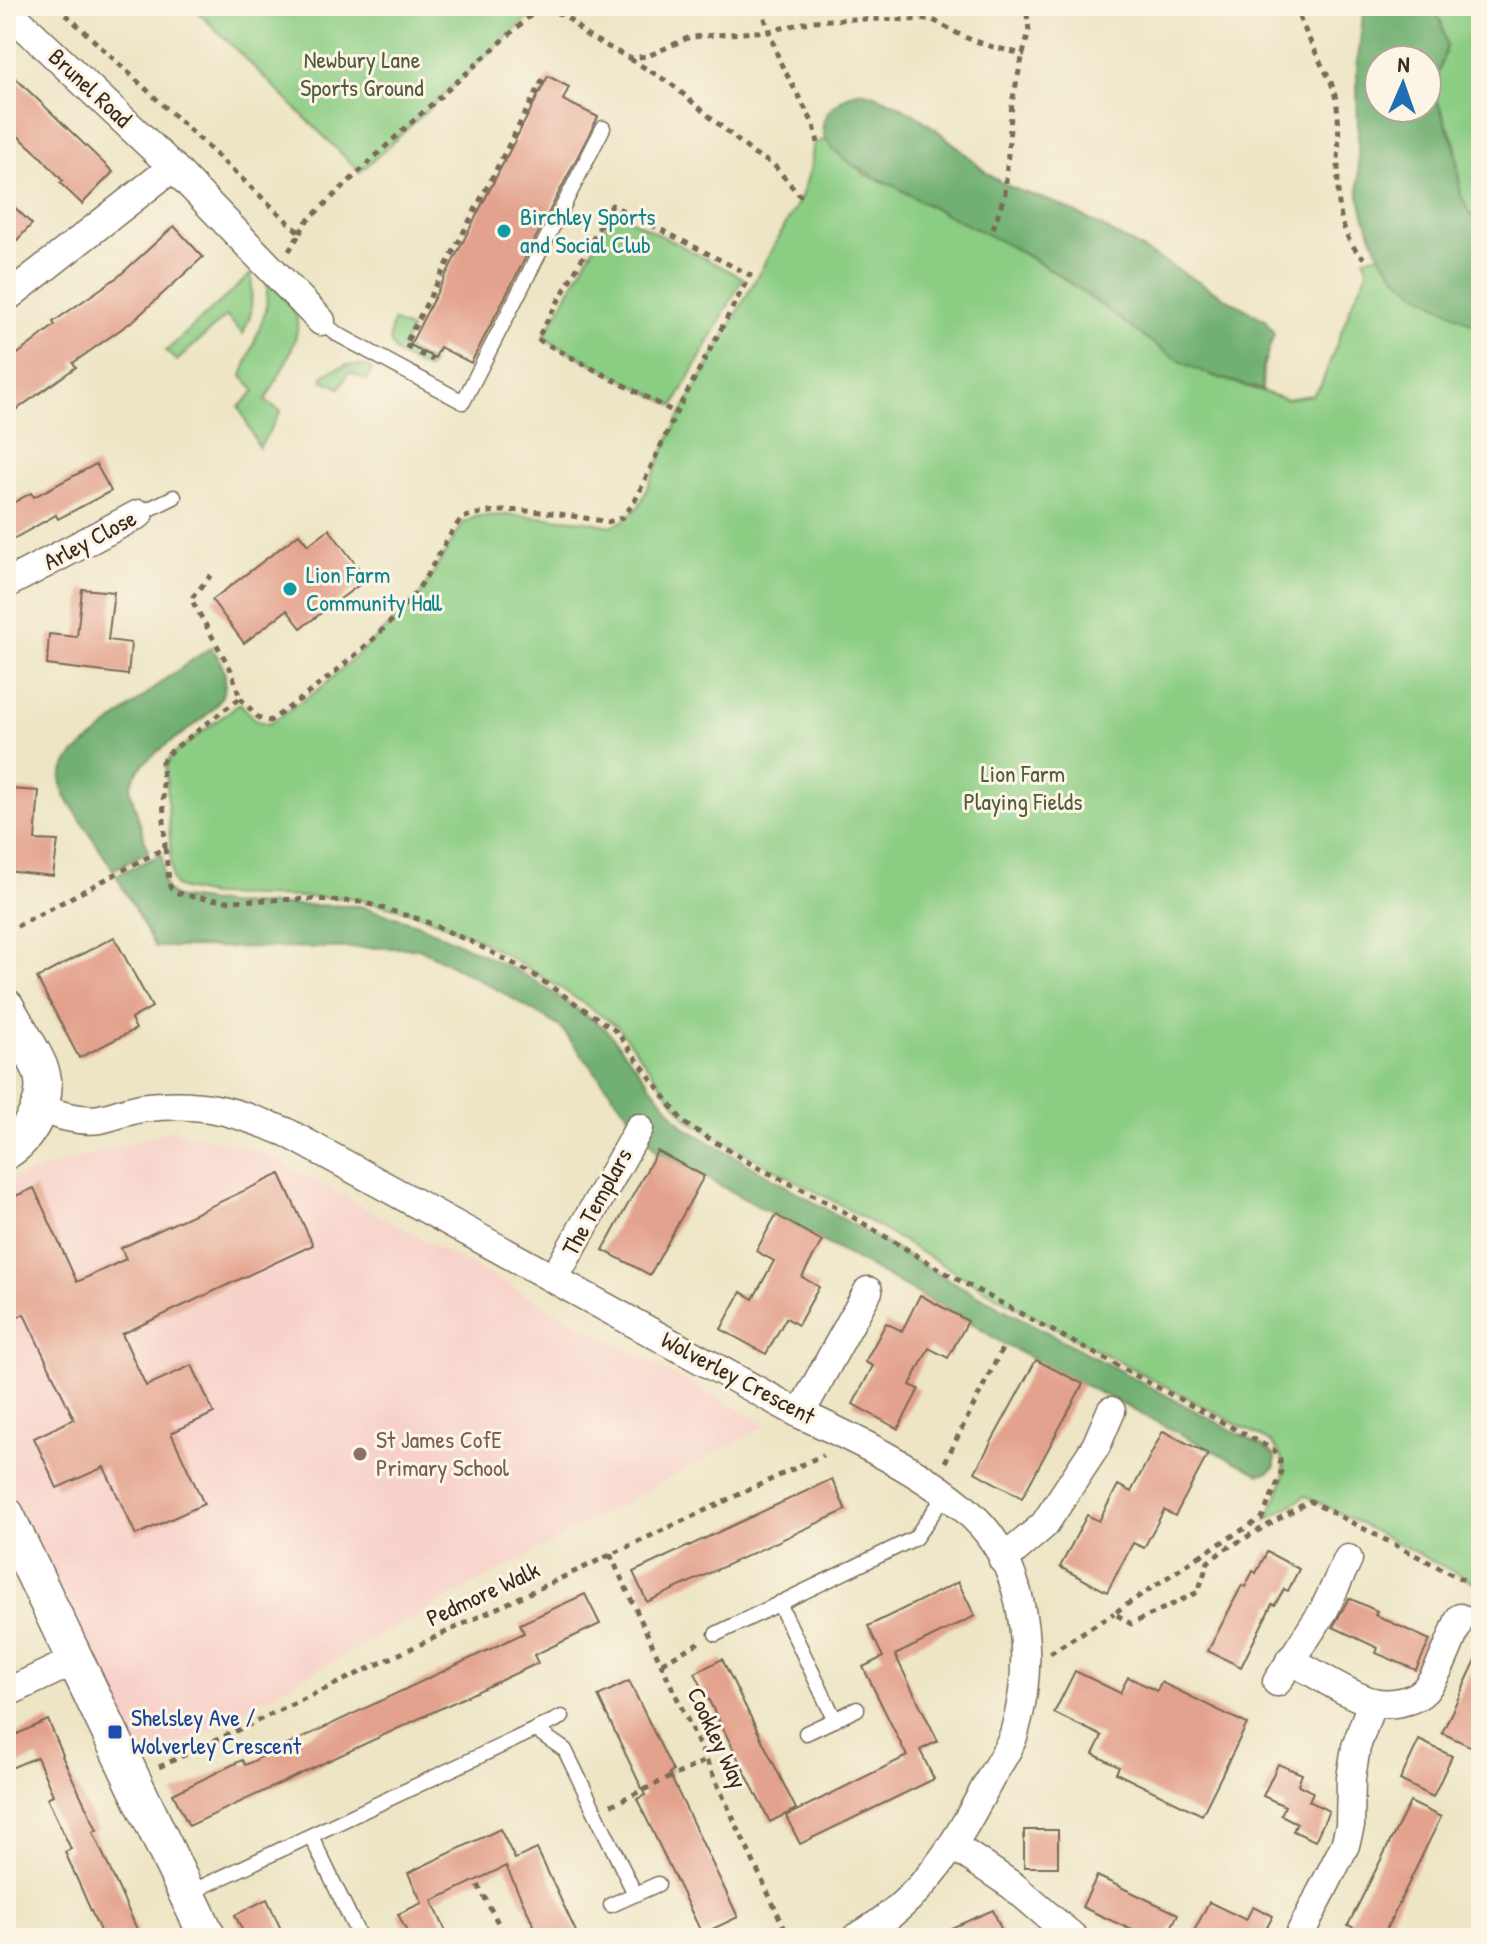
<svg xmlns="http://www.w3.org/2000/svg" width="1487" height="1944" font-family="'Patrick Hand',sans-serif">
<rect width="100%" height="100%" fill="#fcf5e5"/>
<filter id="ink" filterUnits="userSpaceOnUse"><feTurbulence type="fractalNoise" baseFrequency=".0125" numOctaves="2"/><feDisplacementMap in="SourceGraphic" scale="16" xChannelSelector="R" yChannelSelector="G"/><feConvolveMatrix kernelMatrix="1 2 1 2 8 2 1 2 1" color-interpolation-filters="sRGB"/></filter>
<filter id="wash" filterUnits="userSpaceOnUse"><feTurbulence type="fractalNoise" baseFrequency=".006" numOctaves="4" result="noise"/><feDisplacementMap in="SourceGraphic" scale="32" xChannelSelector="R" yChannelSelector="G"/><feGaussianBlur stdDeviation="1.8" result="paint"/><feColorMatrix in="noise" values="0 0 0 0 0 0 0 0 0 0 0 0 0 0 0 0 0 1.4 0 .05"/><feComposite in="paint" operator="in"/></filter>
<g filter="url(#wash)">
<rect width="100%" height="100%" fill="#ede5c5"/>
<path fill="#f7d0c9" d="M173,1130L260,1151L767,1425L137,1768L6,1483V1180Z"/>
<g fill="#8ccd84" stroke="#647c51" stroke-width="2">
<path d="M192,6H541L360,172Z"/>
<path d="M1430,6H1481V232L1461,196L1456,146L1433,90L1441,21Z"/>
<path d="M825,139L865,175L892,185L924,203L990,235L1052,271L1182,362L1214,376L1285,399L1312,395L1321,385L1354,299L1365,278L1367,269L1364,258L1379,254L1416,292L1481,329V1586L1306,1496L1267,1520C1278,1490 1298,1467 1269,1441L1001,1299L839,1204L712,1135L687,1119L618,1027L562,989L473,936L415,913L353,898L210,895L183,889L175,886L172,879L166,767L170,758L177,751L240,703L255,720L269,724L322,687L398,618L420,595L464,522L478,516L510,515L587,521L611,526L623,521L639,506L678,420L801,197L811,167L813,145Z"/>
<path d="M614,211L743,278L674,406L543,338Z"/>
<path d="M252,273L251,313L243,334L226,316L177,361L166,351Z"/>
<path d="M268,279C277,290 289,302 295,314C306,334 275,382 265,401L281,411L259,448L239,407L255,391L242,376L266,310Z"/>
<path d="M393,321L411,330L402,347L432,363L428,370C403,358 382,354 393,321Z"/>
<path d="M347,365L365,366L372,370L367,380L349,372L340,388L322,380L325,373Z"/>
</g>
<g fill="#71b072" stroke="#566d48" stroke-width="2" fill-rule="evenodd">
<path d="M1364,6H1430L1441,21L1447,46L1433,90L1455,148L1461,196L1481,232V329L1416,292L1397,277L1379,254L1365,218L1359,195L1357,69ZM1379,60H1427V108H1379Z"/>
<path d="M861,91C898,100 933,125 961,150C973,160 985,174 999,181C1018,193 1041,196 1062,206C1132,240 1197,283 1265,320L1274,334L1263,367L1262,390C1235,382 1207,376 1182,362C1137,336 1097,299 1053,271C1012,244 967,226 924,203C913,198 903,190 892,185C868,173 844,165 828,142C811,119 841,95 861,91Z"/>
<path d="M211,647C268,719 137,735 130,790L148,851L113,870L64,794C58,776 63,768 74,754L164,680Z"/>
<path d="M162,854L164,883L166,890L175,897L227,904L360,906L420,925L517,971L540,984L606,1029L684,1127L949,1280L1262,1446L1275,1456V1467L1268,1472L1259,1474L1007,1346L963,1318L657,1151L560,1027L500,991L419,948L155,947L116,875Z"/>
</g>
<g id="blocks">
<g fill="#e3a28d">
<path d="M6,69L113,172L82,204L60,183L63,181L39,155L6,125Z"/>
<path d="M548,76L569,87L563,100L598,117L471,363L440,347L435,358L410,345Z"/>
<path d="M6,199L32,224L6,252Z"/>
<path d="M174,226L203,257L134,320L73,363L76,367L6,417V363L55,325L53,322L119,276Z"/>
<path d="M96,464L111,491L58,519L56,515L6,543V507L31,493L34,497Z"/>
<path d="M329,529L367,579L301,628L287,610L244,643L212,600L299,534L308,545Z"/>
<path d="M82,589L114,592L108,640L131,643L128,675L47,665L49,634L77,637Z"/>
<path d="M9,789L39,791L35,840L58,841L53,876L6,871Z"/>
<path d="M114,937L152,1007L131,1019L136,1029L79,1058L37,978Z"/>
<path d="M657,1151L704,1176L650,1275L603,1250Z"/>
<path d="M280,1174L313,1245L122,1334L146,1386L192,1365L214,1413L171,1433L204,1504L136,1535L104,1467L57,1488L34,1438L74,1419L24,1314L6,1322V1200L34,1188L77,1282L126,1259L121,1248Z"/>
<path d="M776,1215L822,1241L802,1277L819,1287L798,1325L786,1318L766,1354L721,1329L741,1292L753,1299L774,1261L756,1251Z"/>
<path d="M920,1295L968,1321L948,1358L929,1348L910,1385L919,1389L898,1429L853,1404L873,1366L865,1362L886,1323L902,1331Z"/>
<path d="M1036,1360L1083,1384L1022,1498L975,1472Z"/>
<path d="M1163,1431L1208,1454L1175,1516L1164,1510L1144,1548L1133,1543L1107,1592L1060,1567L1087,1515L1099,1521L1118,1485L1131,1492Z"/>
<path d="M832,1479L846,1510L647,1602L633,1572Z"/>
<path d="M1267,1552L1299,1569L1288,1591L1284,1589L1275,1605L1272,1604L1241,1667L1208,1651L1242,1585L1245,1587L1253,1571L1256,1573Z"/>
<path d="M958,1582L975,1616L895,1655L938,1741L920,1750L934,1779L800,1844L786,1816L907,1756L863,1667L883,1657L868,1626Z"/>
<path d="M585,1594L600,1624L534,1655L538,1663L189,1826L173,1794L242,1760L245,1765L524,1633L520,1624Z"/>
<path d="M1349,1598L1377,1611L1375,1615L1430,1640L1416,1670L1376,1653L1378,1648L1333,1627Z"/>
<path d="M1481,1649V1732L1474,1748L1442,1733Z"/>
<path d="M722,1659L796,1809L770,1822L695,1673Z"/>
<path d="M1075,1671L1120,1693L1128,1677L1157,1691L1161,1682L1247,1724L1202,1815L1116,1773L1119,1767L1093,1754L1102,1736L1054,1713Z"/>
<path d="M629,1681L673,1771L669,1773L738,1917L702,1934L637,1799L645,1795L598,1696Z"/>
<path d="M48,1720L63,1755L62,1756L97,1830L93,1832L141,1938H103L65,1852L71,1849L47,1798L53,1795L37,1757L6,1770V1739Z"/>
<path d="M1419,1740L1452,1756L1433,1797L1400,1780Z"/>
<path d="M1278,1764L1302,1774L1298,1785L1313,1792L1309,1801L1329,1811L1315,1841L1293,1831L1297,1823L1281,1815L1285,1806L1263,1796Z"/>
<path d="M1410,1802L1441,1817L1382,1938H1373L1348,1925Z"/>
<path d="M500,1829L515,1859L537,1849L579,1938H540L506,1866L432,1901L449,1938H410L398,1914L422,1903L408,1873Z"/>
<rect x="1024" y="1830" width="34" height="37"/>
<path d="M1097,1876L1178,1914L1166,1938H1149L1082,1907Z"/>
<path d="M267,1899L285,1938H246L235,1915Z"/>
<path d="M1209,1902L1246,1920L1253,1906L1273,1916L1266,1929L1281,1938H1208L1194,1931Z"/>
<path d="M993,1910L1005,1938H928Z"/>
</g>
</g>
</g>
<g filter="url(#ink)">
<use href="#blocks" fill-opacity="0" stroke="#796b58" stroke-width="2"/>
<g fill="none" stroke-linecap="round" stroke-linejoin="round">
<defs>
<g id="service">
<path d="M321,321L337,334L463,402L603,128"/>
<path d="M139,514L174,497"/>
<path d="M779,1603L835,1720"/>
<path d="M716,1634L915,1538L947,1493"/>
<path d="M536,1730L565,1750L635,1894"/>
<path d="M806,1733L857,1709"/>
<path d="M311,1836L360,1938"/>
<path d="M187,1894L562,1717"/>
<path d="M611,1905L658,1884"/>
</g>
<g id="minor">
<path d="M6,9L173,167L321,321"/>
<path d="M6,298L173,167"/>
<path d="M6,584L139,514"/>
<path d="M39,1108C59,1115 79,1122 100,1119C116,1116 132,1108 148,1107C204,1101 236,1112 286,1132L800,1414C856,1439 950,1484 988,1533C1029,1586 1033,1668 1015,1730C1011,1747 998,1764 990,1779C954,1847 925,1898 856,1938"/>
<path d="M555,1277L639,1128"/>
<path d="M800,1414L868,1291"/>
<path d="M1003,1560L1044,1525L1096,1446L1111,1411"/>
<path d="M1290,1660C1312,1671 1351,1697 1373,1702C1388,1706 1414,1702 1425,1690C1441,1670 1450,1642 1460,1618"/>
<path d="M1277,1682L1324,1610L1348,1559"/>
<path d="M6,1693L76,1660"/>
<path d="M954,1846L1013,1886L1074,1938"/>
<path d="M1298,1938L1345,1845L1350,1826L1351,1778L1356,1747L1372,1702"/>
</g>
<g id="tertiary">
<path d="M6,1007C14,1023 39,1060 42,1075C49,1101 28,1138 6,1151"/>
<path d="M6,1515L208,1938"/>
</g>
</defs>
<use href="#service" stroke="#796b58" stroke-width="17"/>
<use href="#minor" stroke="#796b58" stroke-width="31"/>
<use href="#tertiary" stroke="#796b58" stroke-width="39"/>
<g stroke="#796b58" stroke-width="5" stroke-dasharray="6 6" stroke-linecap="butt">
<path d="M57,6L300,233L289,251"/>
<path d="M761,6L769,31L813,21L853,19L933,20L964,37L993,47L1023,54L1029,31L1026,6"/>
<path d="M1294,6C1302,23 1309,40 1318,57C1322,67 1329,76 1332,85C1351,138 1318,220 1364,258"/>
<path d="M630,59L670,83L755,155L773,164L801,197"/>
<path d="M993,229L1005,193L1012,102L1023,54"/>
<path d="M300,233L306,222L402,131L540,7L566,16L586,35L629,58L648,56L690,37L769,31L780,62L814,125L818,143"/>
<path d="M411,348L405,345L543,79"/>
<path d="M419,353L433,360"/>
<path d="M240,698L259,718L270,721C318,687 377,642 413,596C432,571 444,540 462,518C507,503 562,514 608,522L623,517L635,501L676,413L750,275L612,205L537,339L676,413"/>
<path d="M165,848L162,762L169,753L240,698L231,670L191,599L211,575"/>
<path d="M6,932L165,848L170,887L178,893L194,897L226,901L310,899L362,902L422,920L474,943L531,973L616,1031L684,1123L753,1165L831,1204L951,1276L1274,1450L1280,1460L1281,1475L1262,1518L1201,1555L1208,1562"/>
<path d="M945,1462L1004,1345"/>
<path d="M610,1554L789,1938"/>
<path d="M1201,1555L1114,1613L1131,1624L1198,1592L1208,1562L1224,1550L1310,1501L1481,1589"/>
<path d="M1050,1653L1114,1613"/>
<path d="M662,1663L700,1642"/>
<path d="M159,1767L823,1455"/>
<path d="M611,1805L707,1760"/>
<path d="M478,1885L506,1938"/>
</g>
<use href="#service" stroke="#fff" stroke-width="14"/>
<use href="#minor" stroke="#fff" stroke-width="28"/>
<use href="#tertiary" stroke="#fff" stroke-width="36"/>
</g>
</g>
<g fill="#0f9aa8" stroke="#fcf5e5" stroke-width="3">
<circle cx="504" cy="231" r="8"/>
<circle cx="290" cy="589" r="8"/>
</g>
<circle fill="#8d6e63" stroke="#fcf5e5" stroke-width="3" cx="360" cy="1454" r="8"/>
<rect fill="#1a4fb4" stroke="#fcf5e5" stroke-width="3" x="107" y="1724" width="16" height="16" rx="4"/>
<g text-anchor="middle" stroke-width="6" stroke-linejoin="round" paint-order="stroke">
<g font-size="24" fill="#535b3d" stroke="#fcf5e5">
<text x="362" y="68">Newbury Lane<tspan x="362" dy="28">Sports Ground</tspan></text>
<text x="1023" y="782">Lion Farm<tspan x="1023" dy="28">Playing Fields</tspan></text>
</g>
<g font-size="24" fill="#3b2a1e" stroke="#fcf5e5">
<text transform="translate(90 88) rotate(43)" y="8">Brunel Road</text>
<text transform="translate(90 540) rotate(-28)" y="8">Arley Close</text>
<text transform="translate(597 1202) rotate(-61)" y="8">The Templars</text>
<text transform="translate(738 1378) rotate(28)" y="8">Wolverley Crescent</text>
<text transform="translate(483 1594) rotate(-25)" y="8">Pedmore Walk</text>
<text transform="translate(717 1738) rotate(65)" y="8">Cookley Way</text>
</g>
<g font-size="24" fill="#0d838f" stroke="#fcf5e5" text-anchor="start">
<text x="520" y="225">Birchley Sports<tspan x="520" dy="28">and Social Club</tspan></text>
<text x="306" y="583">Lion Farm<tspan x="306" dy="28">Community Hall</tspan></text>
</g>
<g font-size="24" fill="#785e54" stroke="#fcf5e5" text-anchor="start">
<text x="376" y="1448">St James CofE<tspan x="376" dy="28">Primary School</tspan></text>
</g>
<g font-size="24" fill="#164399" stroke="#fcf5e5" text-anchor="start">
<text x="131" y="1726">Shelsley Ave /<tspan x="131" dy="28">Wolverley Crescent</tspan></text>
</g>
</g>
<rect width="1487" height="1944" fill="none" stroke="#fcf5e5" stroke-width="32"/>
<g transform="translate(1403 84) rotate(2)"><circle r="38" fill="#fcf5e5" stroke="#afa495" stroke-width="2"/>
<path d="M0-6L14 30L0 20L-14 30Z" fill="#1f6fb2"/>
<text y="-12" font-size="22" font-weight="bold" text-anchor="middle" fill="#3b2a1e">N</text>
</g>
</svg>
